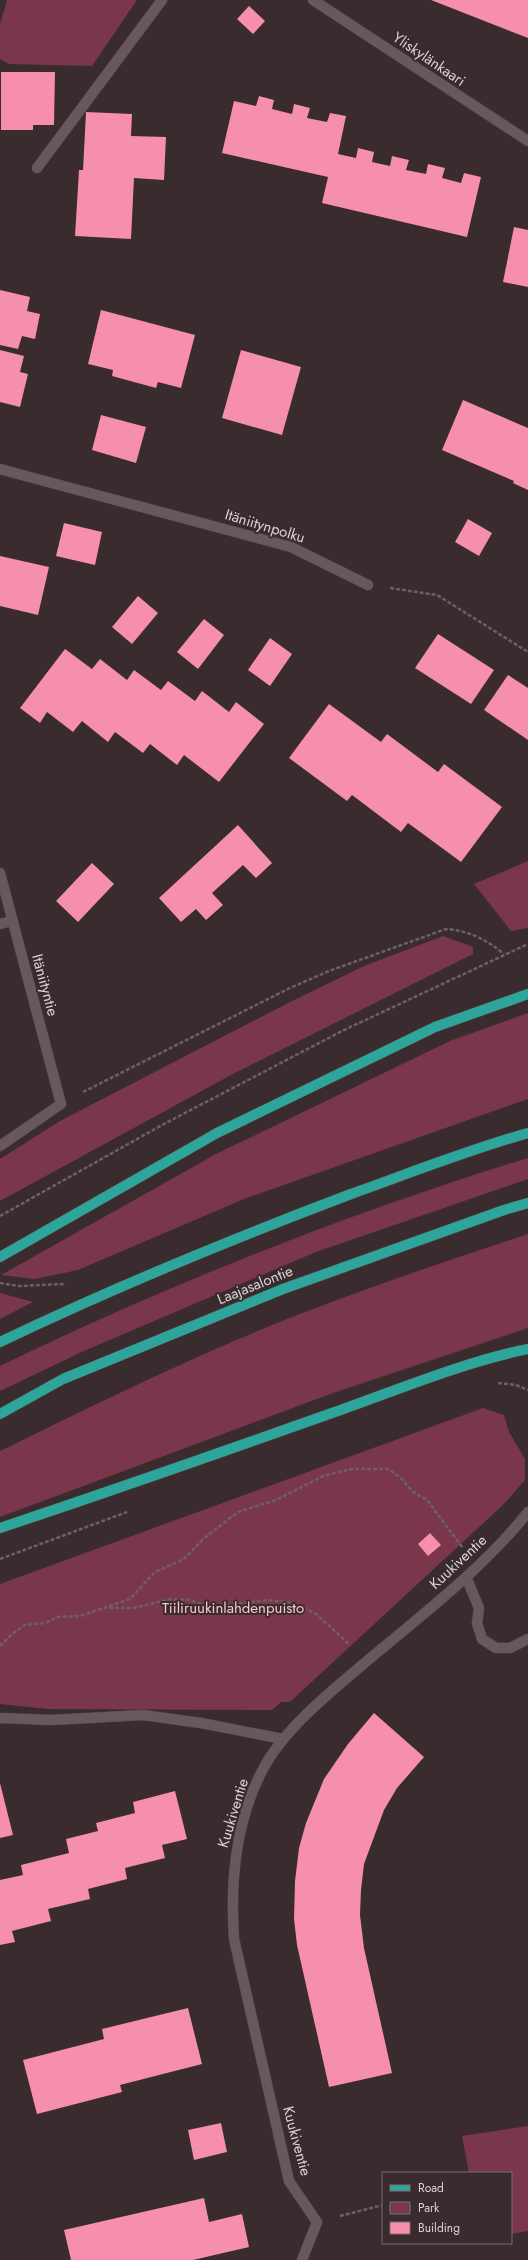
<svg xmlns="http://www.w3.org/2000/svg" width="528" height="2260" font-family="Jost,sans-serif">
<rect width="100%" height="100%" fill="#392b2e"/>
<g fill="#7a374b">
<path d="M7,0H137L92,66L9,64L0,59V24Z"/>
<path d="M528,861V928L511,931L474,884Z"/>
<path d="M443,936L473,947V954L231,1075L0,1201V1159L60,1121L292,1001L364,966Z"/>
<path d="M528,1013V1099L244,1199L78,1270L35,1279L1,1275L216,1154L450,1041Z"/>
<path d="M528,1158V1179L316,1252L84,1351L0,1391V1366C171,1283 347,1214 528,1158Z"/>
<path d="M528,1234V1328L333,1393L0,1517V1451C80,1412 159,1373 241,1338C335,1298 432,1266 528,1234Z"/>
<path d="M0,1293L33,1302L0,1319Z"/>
<path d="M483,1408L504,1415L509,1432L525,1459V1480L504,1504L290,1702H281L272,1710L48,1709L0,1704V1584Z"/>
<path d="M528,2126V2231L511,2234V2173H469L462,2136Z"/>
</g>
<g fill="#f58fab">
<path d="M431,0H528V38Z"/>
<path d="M249,6L265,21L253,34L237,19Z"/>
<path d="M1,72H55L54,125H33V130H1Z"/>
<path d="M259,96L274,100L272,109L292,114L294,104L310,108L307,118L327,122L330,113L346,116L338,154L356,158L358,148L374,152L372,162L390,166L392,156L409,160L406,170L426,174L428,164L445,168L442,178L461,183L464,173L481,177L467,237L322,203L328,177L222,153L234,101L256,106Z"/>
<path d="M86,112L132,114L131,136L166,137L164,180L134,178L131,239L75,236L79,170H83Z"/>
<path d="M514,227L528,230V287L503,282Z"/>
<path d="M0,290L30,297L27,311L40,314L35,339L22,336L18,349L0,345Z"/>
<path d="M101,310L195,335L181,388L158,382L156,388L112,376L113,370L88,364Z"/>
<path d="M0,350L24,356L20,372L28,374L20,407L0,402Z"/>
<path d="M241,350L301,367L282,435L222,418Z"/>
<path d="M463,400L528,428V490L513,483L514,481L442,450Z"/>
<path d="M101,415L146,427L136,463L92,450Z"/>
<path d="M468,519L492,533L479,556L455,542Z"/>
<path d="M64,523L102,532L95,565L56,556Z"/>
<path d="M0,556L49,567L38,615L0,606Z"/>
<path d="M138,596L158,613L132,644L112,627Z"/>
<path d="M204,619L224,635L198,669L177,652Z"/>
<path d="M438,634L494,670L471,704L415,668Z"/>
<path d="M270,638L292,654L270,686L248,670Z"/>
<path d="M65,649L92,669L100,659L127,680L134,670L161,690L168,681L195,701L202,691L229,712L236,702L264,724L219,782L184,755L177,765L150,744L143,753L115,732L108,742L82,721L73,732L47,712L40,723L20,708Z"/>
<path d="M508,675L528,688V740L484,710Z"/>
<path d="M329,704L381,742L387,734L438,772L444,764L502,807L461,862L408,823L401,832L352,795L347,801L289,758Z"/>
<path d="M238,825L272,863L256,878L243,865L212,893L223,905L206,920L196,909L181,922L159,898Z"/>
<path d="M92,863L114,884L78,922L56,901Z"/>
<path d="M430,1533L441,1545L428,1556L418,1544Z"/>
<path d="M374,1713L424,1757L397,1788L384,1810L364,1864L361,1890L360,1915L364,1948L392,2073L329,2087L297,1945L294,1919L295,1881L299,1848L306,1823L324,1779L348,1744Z"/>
<path d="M0,1783L13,1835L0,1838Z"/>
<path d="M175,1791L187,1839L162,1845L165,1858L125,1868L127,1879L88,1889L90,1899L48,1909L51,1921L12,1931L15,1942L0,1945V1880L23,1875L21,1865L69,1853L66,1839L98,1831L96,1823L135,1813L133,1802Z"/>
<path d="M188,2008L202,2064L120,2085L122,2092L37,2114L23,2060L104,2039L102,2029Z"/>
<path d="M221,2123L227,2152L194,2160L188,2130Z"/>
<path d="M204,2198L209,2222L242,2214L249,2247L193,2260H71L64,2230Z"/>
</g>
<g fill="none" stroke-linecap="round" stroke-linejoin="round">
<defs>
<g id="lane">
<path d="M37,168L162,0"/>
<path d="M0,924L12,921"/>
<path d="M0,1146L61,1104"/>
<path d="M466,1577L479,1608L477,1623L482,1639L496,1648H510L528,1639"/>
<path d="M0,1718L52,1720L143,1715L201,1723L283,1739"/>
<path d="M302,2260L317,2222"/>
</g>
<g id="street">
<path d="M313,0L528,141"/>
<path d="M0,469L291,547L368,585"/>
<path d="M0,873L61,1104"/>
<path d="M317,2222L289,2181L234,1939C230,1881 235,1823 262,1771C283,1730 327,1695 361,1666C419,1617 481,1571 528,1512"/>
</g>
<g id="primary">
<path d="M0,1257L217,1133L435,1027L528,994"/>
<path d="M0,1342C115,1287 232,1239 351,1194C410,1173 468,1150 528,1133"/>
<path d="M0,1414L63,1379L283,1289L504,1210L528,1203"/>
<path d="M0,1528C111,1491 222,1452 332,1413C395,1391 463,1362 528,1349"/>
</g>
</defs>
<use href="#lane" stroke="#55484b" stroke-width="11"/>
<use href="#street" stroke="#55484b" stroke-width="11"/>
<use href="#primary" stroke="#55484b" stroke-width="11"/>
<g stroke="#6d6063" stroke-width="2.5" stroke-dasharray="4 2" stroke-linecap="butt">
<path d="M390,588L437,595L528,652"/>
<path d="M83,1092L290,988L329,971L446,929C470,931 485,939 504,954"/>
<path d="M0,1216L162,1125L344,1030L528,944"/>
<path d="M0,1283L19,1286L66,1284"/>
<path d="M498,1383L516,1385L528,1390"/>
<path d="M0,1559L127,1512"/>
<path d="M109,1608H134L171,1599L189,1600L204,1605L219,1606L268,1600L294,1603L316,1614L350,1645"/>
<path d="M0,1646L12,1634L25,1625L45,1623L58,1617L80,1616L130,1599L155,1572L184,1559L203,1539L238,1512L276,1500L323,1476L351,1469H388L401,1478L413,1492L427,1500L463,1548"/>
<path d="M340,2216L383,2205"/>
</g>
<use href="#lane" stroke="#68585b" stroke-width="10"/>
<use href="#street" stroke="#68585b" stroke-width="10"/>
<use href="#primary" stroke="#2ea59a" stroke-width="10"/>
</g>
<g text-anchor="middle" stroke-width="4" stroke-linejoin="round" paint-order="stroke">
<g font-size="15" fill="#dcd2d4" stroke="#392b2e">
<text transform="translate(429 59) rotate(34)" y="5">Yliskylänkaari</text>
<text transform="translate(265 526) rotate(17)" y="5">Itäniitynpolku</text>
<text transform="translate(45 985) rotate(75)" y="5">Itäniityntie</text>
<text transform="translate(255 1285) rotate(-22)" y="5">Laajasalontie</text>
<text transform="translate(458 1562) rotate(-43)" y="5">Kuukiventie</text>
<text transform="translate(233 1813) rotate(-73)" y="5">Kuukiventie</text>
<text transform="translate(297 2141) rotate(75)" y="5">Kuukiventie</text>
</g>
<g font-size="15" fill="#fbc6d2" stroke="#392b2e">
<text x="233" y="1613">Tiiliruukinlahdenpuisto</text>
</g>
</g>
<rect x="382" y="2172" width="130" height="72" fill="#392b2e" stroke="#7a6e70"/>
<rect x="390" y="2185" width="20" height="6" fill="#2ea59a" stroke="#7a6e70"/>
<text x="418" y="2192" font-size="12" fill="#dcd2d4">Road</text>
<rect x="390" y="2202" width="20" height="12" fill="#7a374b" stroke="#7a6e70"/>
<text x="418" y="2212" font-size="12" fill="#dcd2d4">Park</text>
<rect x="390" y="2222" width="20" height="12" fill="#f58fab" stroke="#7a6e70"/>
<text x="418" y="2232" font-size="12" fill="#dcd2d4">Building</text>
</svg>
